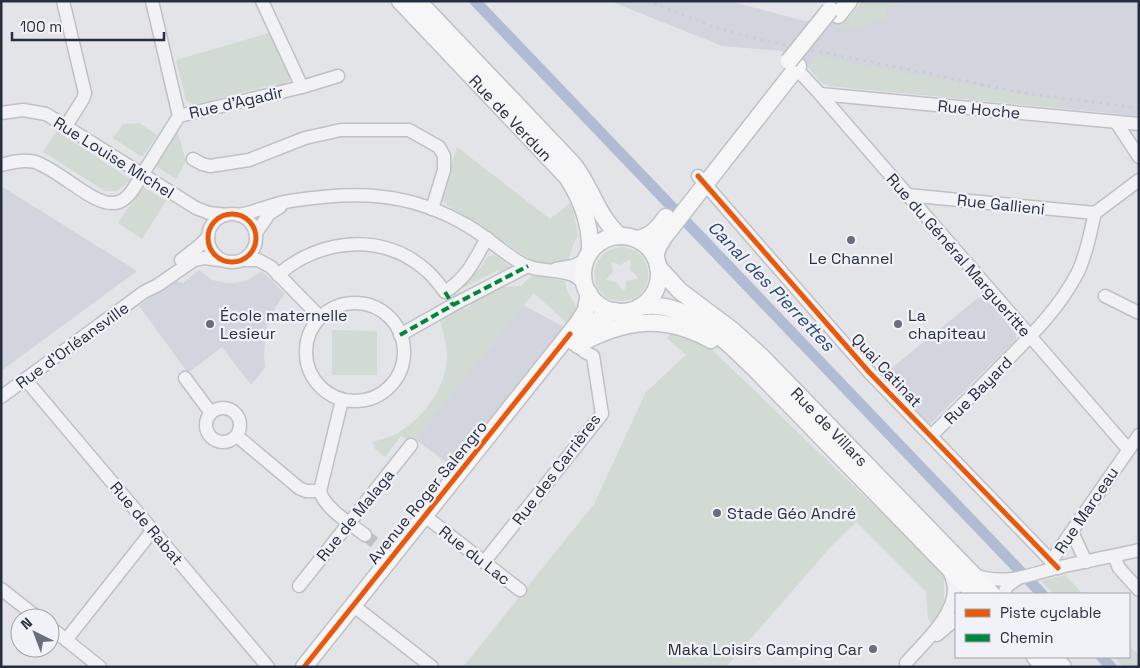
<svg xmlns="http://www.w3.org/2000/svg" width="1140" height="668" font-family="'Space Grotesk',sans-serif">
<rect width="100%" height="100%" fill="#e2e4e8"/>
<g fill="#d2d5dd">
<path d="M610,1H729L805,21L851,17L868,1H1139V116L829,86L821,82L810,69L782,51L722,46Z"/>
<path d="M1,186L137,271L1,371Z"/>
<path d="M199,270L212,280L227,283H236L248,280L262,271L285,294L276,306L266,329L264,354L265,368L251,385L222,347L188,373L139,306L175,280L183,283Z"/>
<path d="M983,294L1016,334V340L930,424L883,375Z"/>
<path d="M523,305L566,328L454,468L415,439Z"/>
</g>
<g fill="#d1dbd3" fill-rule="evenodd">
<path d="M862,1H909L886,7L888,20L867,23L866,27H841Z"/>
<path d="M269,33L287,67L290,80L283,86L276,84L193,105L186,100L176,60Z"/>
<path d="M817,55L857,64L1060,101L1057,108L828,85L821,82L808,68Z"/>
<path d="M139,123L157,135L142,157L113,138L123,124Z"/>
<path d="M177,130L186,161L176,179L154,165Z"/>
<path d="M57,131L131,180L117,191H105L43,152Z"/>
<path d="M457,147L550,219L570,203L574,213L578,236L574,243L568,261L543,264L532,260L447,205L440,199Z"/>
<path d="M143,187L166,201L142,239L118,223Z"/>
<path d="M621,247C657,249 657,300 622,301C587,302 584,251 621,247ZM629,260L631,261L630,270L636,275L638,279L626,281L625,289L623,291L616,282L606,280L613,272L611,262L620,265Z"/>
<path d="M495,255L515,270L502,277L498,270L455,292L458,299L456,300L451,293L475,268L479,270L487,257Z"/>
<path d="M532,275L565,281L567,290L578,310L569,325L534,293L415,439L409,441L401,436L385,457L374,448L373,442C381,439 391,437 398,433C424,417 447,386 447,356C447,343 442,329 439,317L458,308L467,309L484,291L491,288L521,286Z"/>
<path d="M674,329L709,347L938,567L944,578V602L932,626L928,618L926,592L856,522L828,550L726,667H463L594,504L646,392L686,355L667,338Z"/>
<path d="M332,330L377,331V375H332Z"/>
<path d="M1065,575L1083,594H1054L1041,581Z"/>
<path d="M1129,645L1139,656V667H1123L1114,657H1129Z"/>
</g>
<g fill="none" stroke-linecap="round" stroke-linejoin="round">
<g stroke="#b0bcd4" stroke-width="11">
<path d="M475,1L1042,594"/>
<path d="M1102,657L1111,667"/>
</g>
<path stroke="#bdc0c7" stroke-width="12" stroke-dasharray="12 6" stroke-linecap="butt" d="M365,535L384,550"/>
<defs>
<g id="minor">
<path d="M63,1L85,93L83,99L66,126"/>
<path d="M152,1L179,116"/>
<path d="M791,63L820,94L1128,449"/>
<path d="M302,87L338,76"/>
<path d="M820,94L1139,124"/>
<path d="M1,113L23,110L46,114L196,208L209,213L226,215"/>
<path d="M1116,122L1139,157"/>
<path d="M193,159L202,164L210,166L249,160L305,138L341,130H409L439,147L444,156V170L432,209"/>
<path d="M1,165C12,162 24,159 35,162C58,169 93,205 113,203C122,203 127,197 132,191L179,116L302,87L262,1"/>
<path d="M698,176L869,372L1058,568"/>
<path d="M907,195L1095,213"/>
<path d="M1095,213L1139,180"/>
<circle cx="232" cy="238" r="24"/>
<path d="M238,215C256,212 272,204 290,201C355,191 409,191 468,226C487,237 502,252 521,263C537,273 556,268 573,275C577,277 581,281 585,284"/>
<path d="M256,233L269,214L280,207"/>
<path d="M181,260L199,246L208,237"/>
<path d="M243,260H258L271,267L320,317"/>
<path d="M556,269L573,266L586,260"/>
<path d="M278,275C320,238 384,232 427,271C434,277 439,284 445,292C468,277 474,261 487,238"/>
<path d="M1105,296L1139,313"/>
<circle cx="355" cy="352" r="49"/>
<path d="M400,335L453,305L528,266"/>
<path d="M185,378L211,413"/>
<path d="M25,379L268,667"/>
<path d="M1,397L144,292L158,285L194,260L204,258L220,260"/>
<path d="M342,400L320,491C324,508 352,525 365,535"/>
<circle cx="223" cy="425" r="17"/>
<path d="M237,436L299,488L306,491H320"/>
<path d="M931,436C954,413 978,390 1001,366C1030,337 1059,309 1078,272C1087,253 1090,233 1095,213"/>
<path d="M430,520L520,590"/>
<path d="M1072,532L1086,562"/>
<path d="M1114,556L1119,568L1139,590"/>
<path d="M1051,561L1139,435"/>
<path d="M484,562L602,414L593,356L585,352L577,345"/>
<path d="M974,575C1007,586 1028,575 1060,567C1086,561 1112,556 1139,550"/>
<path d="M299,586L411,445"/>
<path d="M1,589L38,618"/>
<path d="M1004,594L1007,586L1017,579"/>
<path d="M359,610L432,667"/>
<path d="M50,627L100,667"/>
<path d="M937,635L956,619"/>
<path d="M66,640L153,530"/>
<path d="M906,663C923,643 954,617 954,589C954,582 951,576 949,570"/>
</g>
<g id="major">
<path id="s1" d="M400,1L567,177C582,200 591,225 590,252"/>
<path d="M418,1L573,164C591,186 598,218 620,236"/>
<path d="M838,15L849,1"/>
<circle cx="621" cy="274" r="38"/>
<path d="M637,239C651,237 658,228 666,217"/>
<path d="M655,257L658,247L664,237L798,66"/>
<path id="s2" d="M658,267L680,291L732,330L763,358L992,594"/>
<path d="M639,307C686,298 725,340 756,370L974,594"/>
<path d="M574,342L599,319L615,311"/>
<path d="M578,345C624,319 664,314 711,340"/>
<path d="M1035,657L1045,667"/>
<path d="M1053,657L1063,667"/>
<path d="M304,667L578,323L586,310L589,293"/>
</g>
</defs>
<use href="#minor" stroke="#bfc1c6" stroke-width="15"/>
<use href="#major" stroke="#bec1c6" stroke-width="19"/>
<use href="#minor" stroke="#f2f2f4" stroke-width="12"/>
<use href="#major" stroke="#f6f6f7" stroke-width="16"/>
<path stroke="#cbcccf" stroke-width="3" stroke-dasharray="2.5 5" stroke-linecap="butt" d="M647,1L714,27L758,39L1024,93L1139,108"/>
<defs>
<path id="major-bridge" d="M789,61L830,10"/>
</defs>
<use href="#major-bridge" stroke="#bec1c6" stroke-width="19" stroke-linecap="butt"/>
<use href="#major-bridge" stroke="#f6f6f7" stroke-width="16"/>
<g stroke="#00873e" stroke-width="4" stroke-dasharray="8 4" stroke-linecap="butt">
<path d="M445,292L453,305"/>
<path d="M400,335L453,305L528,266"/>
</g>
<defs>
<g id="cycleway">
<path d="M698,176L869,372L1058,568"/>
<circle cx="232" cy="238" r="24"/>
<path d="M304,667L570,334"/>
</g>
</defs>
<use href="#cycleway" stroke="#f0f2f7" stroke-width="8"/>
<use href="#cycleway" stroke="#e8590c" stroke-width="5"/>
</g>
<g fill="#696e7c" stroke="#f0f2f7" stroke-width="2">
<circle cx="851" cy="240" r="5"/>
<circle cx="210" cy="324" r="5"/>
<circle cx="898" cy="324" r="5"/>
<circle cx="717" cy="513" r="5"/>
<circle cx="873" cy="649" r="5"/>
</g>
<g text-anchor="middle" stroke-width="4.5" stroke-linejoin="round" paint-order="stroke">
<g font-size="16" fill="#282e42" stroke="#f0f2f7">
<text transform="translate(236 102) rotate(-13)" y="6">Rue d'Agadir</text>
<text transform="translate(979 109) rotate(5)" y="6">Rue Hoche</text>
<text dy="6" stroke="none"><textPath href="#s1" startOffset="161">Rue de Verdun</textPath></text>
<text transform="translate(114 157) rotate(32)" y="6">Rue Louise Michel</text>
<text transform="translate(1001 204) rotate(6)" y="6">Rue Gallieni</text>
<text transform="translate(959 255) rotate(49)" y="6">Rue du Général Margueritte</text>
<text transform="translate(72 345) rotate(-36)" y="6">Rue d'Orléansville</text>
<text transform="translate(887 370) rotate(47)" y="6">Quai Catinat</text>
<text transform="translate(978 390) rotate(-45)" y="6">Rue Bayard</text>
<text dy="6" stroke="none"><textPath href="#s2" startOffset="235">Rue de Villars</textPath></text>
<text transform="translate(556 469) rotate(-53)" y="6">Rue des Carrières</text>
<text transform="translate(427 492) rotate(-51)" y="6">Avenue Roger Salengro</text>
<text transform="translate(1086 510) rotate(-56)" y="6">Rue Marceau</text>
<text transform="translate(355 515) rotate(-51)" y="6">Rue de Malaga</text>
<text transform="translate(147 523) rotate(50)" y="6">Rue de Rabat</text>
<text transform="translate(475 555) rotate(38)" y="6">Rue du Lac</text>
</g>
<g font-size="16" fill="#282e42" stroke="#f0f2f7" text-anchor="start">
<text x="851" y="264" text-anchor="middle">Le Channel</text>
<text x="220" y="321">École maternelle<tspan x="220" dy="18">Lesieur</tspan></text>
<text x="908" y="321">La<tspan x="908" dy="18">chapiteau</tspan></text>
<text x="727" y="519">Stade Géo André</text>
<text x="863" y="655" text-anchor="end">Maka Loisirs Camping Car</text>
</g>
<g font-size="18" font-style="italic" fill="#314777" stroke="#f0f2f7">
<text transform="translate(771 286) rotate(46)" y="6">Canal des Pierrettes</text>
</g>
</g>
<rect width="1140" height="668" fill="none" stroke="#282e42" stroke-width="5"/>
<rect x="955" y="593" width="175" height="65" fill="#f0f2f7" stroke="#a0a4af"/>
<rect x="965" y="609" width="25" height="8" fill="#e8590c" stroke="#a0a4af"/>
<text x="1000" y="618" font-size="15" fill="#282e42">Piste cyclable</text>
<rect x="965" y="634" width="25" height="8" fill="#00873e" stroke="#a0a4af"/>
<text x="1000" y="643" font-size="15" fill="#282e42">Chemin</text>
<g transform="translate(35 633) rotate(318)"><circle r="24" fill="#f0f2f7" stroke="#a0a4af"/>
<path d="M0-4L9 19L0 12L-9 19Z" fill="#696e7c"/>
<text y="-8" font-size="14" font-weight="bold" text-anchor="middle" fill="#282e42">N</text>
</g>
<path d="M12 32v8h152v-8" fill="none" stroke="#282e42" stroke-width="2.5"/>
<text x="20" y="32" font-size="15" fill="#282e42" stroke="#f0f2f7" stroke-width="4" paint-order="stroke">100 m</text>
</svg>
